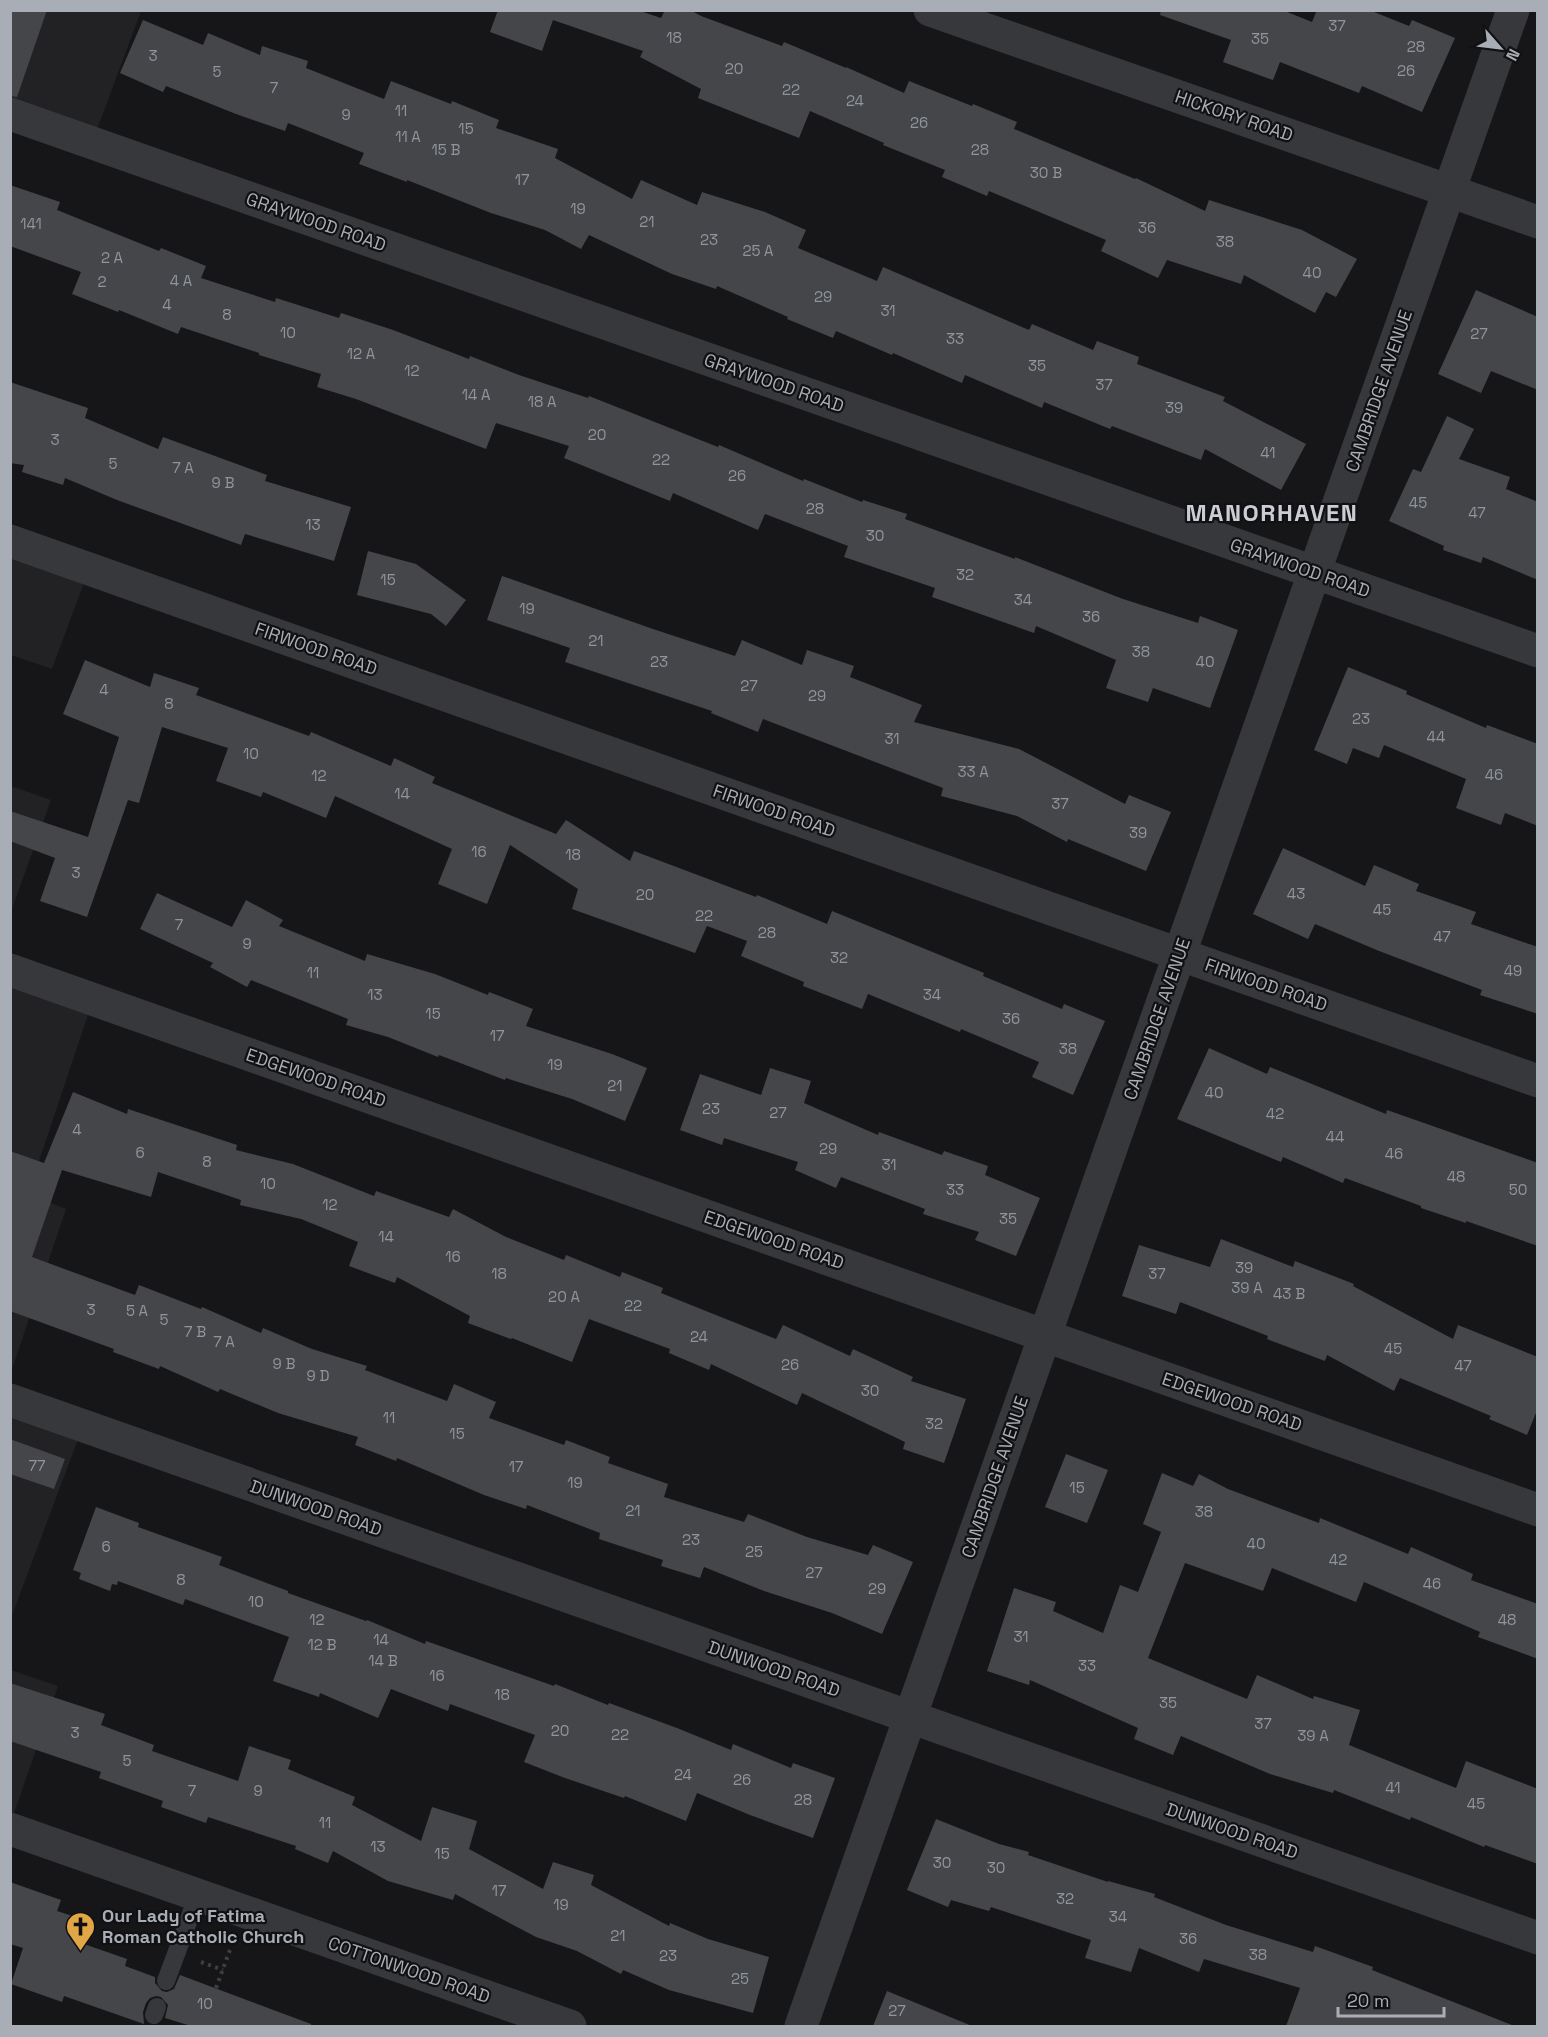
<svg xmlns="http://www.w3.org/2000/svg" width="1548" height="2037" font-family="'Space Grotesk',sans-serif">
<rect width="100%" height="100%" fill="#161618"/>
<g fill="#222225">
<path d="M11,11H141L92,143L11,114Z"/>
<path d="M11,541L89,569L52,669L11,655Z"/>
<path d="M11,786L51,800L11,912Z"/>
<path d="M11,965L95,994L28,1194L66,1209L11,1372Z"/>
<path d="M11,1400L83,1426L11,1618Z"/>
<path d="M11,1670L58,1686L11,1822Z"/>
</g>
<g fill="#45464a">
<path d="M10,10H47L17,97L10,96Z"/>
<path d="M498,10H637L661,18L665,10H690L701,16L782,46L784,42L846,68V67L904,93L909,81L972,106L973,104L1017,122L1014,129L1135,179L1136,178L1205,211L1209,200L1302,230L1357,259L1336,297L1326,292L1315,313L1244,275L1241,284L1167,260L1158,278L1101,251L1106,240L989,191L987,196L942,177L945,170L883,145L884,143L810,111L799,138L698,98L701,89L640,57L643,51L553,20L542,51L490,32Z"/>
<path d="M1161,10H1282L1312,22L1317,10H1369L1409,26L1412,20L1455,38L1422,112L1362,86L1359,93L1280,62L1273,80L1223,62L1231,40L1160,15Z"/>
<path d="M143,20L203,45L208,33L260,55L262,46L308,61L306,68L384,99L391,81L451,104L452,101L499,120L496,128L558,149L555,158L632,199L641,180L697,205L702,192L765,212L806,230L798,248L877,281L883,267L1029,330L1032,324L1093,350L1097,341L1139,357L1137,364L1225,397L1223,401L1306,444L1281,490L1205,449L1201,460L1112,426L1110,429L1044,402L1042,408L965,375L962,383L893,353L892,355L836,331L833,338L787,319L788,317L717,286L716,289L672,274L589,235L581,249L545,230L491,213L407,180V182L359,164L364,153L288,123L285,131L236,114L166,86L163,92L120,73Z"/>
<path d="M10,185L60,202L57,210L159,251L161,248L206,266L201,278L275,302L276,298L339,318L341,313L393,330L469,359L470,356L519,375L588,398L589,396L718,447L719,445L803,481L804,479L862,502L863,500L907,514L905,519L1015,559V557L1123,599L1198,623L1200,616L1238,630L1210,708L1153,688L1148,702L1106,688L1116,660L1036,626L1034,633L932,597L935,588L844,557L848,546L765,514L758,530L673,493L670,501L564,458L569,446L496,423L486,449L356,399L317,387L321,374L259,355V353L181,327L178,334L119,310L118,312L72,294L81,272L10,246Z"/>
<path d="M1476,290L1538,317V390L1491,371L1481,393L1438,374Z"/>
<path d="M10,382L88,408L85,418L158,449L163,437L267,475L265,481L351,507L334,561L245,534L241,545L117,500L65,478L63,485L22,472L24,465L10,463Z"/>
<path d="M1447,416L1474,429L1459,459L1510,477L1506,489L1538,502V580L1483,557L1481,563L1443,550L1444,546L1389,521L1413,469L1421,472Z"/>
<path d="M368,551L416,564L466,600L446,626L431,614L357,595Z"/>
<path d="M502,576L653,629L735,656L742,640L802,665L807,650L854,666L850,677L922,705L914,722L1019,749L1125,804L1129,795L1171,812L1146,871L1068,839L1067,842L1017,816L941,796L943,788L763,719L758,732L711,713L712,711L565,662L570,648L487,620Z"/>
<path d="M85,660L150,687L154,673L199,688L196,695L309,736L311,732L391,766L394,758L435,777L432,783L556,834L566,820L630,861L634,851L756,897L757,895L827,924L832,911L984,973L983,976L1062,1009L1064,1004L1105,1021L1073,1095L1032,1077L1039,1062L961,1029L960,1032L868,994L862,1009L803,986L804,982L741,956L747,941L707,926L695,953L572,909L578,889L510,845L487,904L438,884L452,849L335,796L326,818L263,792L261,797L216,781L228,748L162,727L139,803L128,800L87,917L40,901L55,858L10,841V811L88,837L119,737L63,714Z"/>
<path d="M1348,667L1407,691L1406,694L1486,728L1487,725L1538,744V826L1505,813L1501,825L1456,808L1466,779L1384,745L1379,758L1353,748L1347,764L1314,750Z"/>
<path d="M1283,848L1365,886L1374,865L1419,884L1416,891L1476,912L1471,924L1538,947V1014L1480,995L1482,990L1379,951L1315,924L1308,939L1253,914Z"/>
<path d="M157,893L232,927L246,900L283,920L279,926L365,961L367,954L435,974L488,995L489,992L533,1009L526,1026L612,1054L647,1068L625,1121L572,1099L506,1078L505,1080L439,1055L438,1057L388,1037L346,1025L348,1019L251,980L247,987L210,967L213,963L140,929Z"/>
<path d="M1209,1048L1267,1074L1270,1067L1386,1114L1387,1110L1538,1163V1246L1466,1221V1223L1421,1208V1206L1345,1178L1343,1183L1283,1157L1281,1162L1177,1119Z"/>
<path d="M770,1068L811,1081L804,1103L878,1135L879,1132L942,1155L944,1151L988,1166L985,1175L1040,1198L1016,1256L975,1240L979,1232L923,1214L925,1209L841,1177L836,1188L795,1170L798,1162L724,1138L722,1145L680,1130L700,1074L761,1095Z"/>
<path d="M73,1092L127,1114L128,1109L237,1145L236,1150L293,1164L374,1196L376,1191L449,1217L453,1209L506,1237L564,1260L566,1255L620,1277L622,1272L663,1288L661,1293L776,1339L783,1325L850,1356L853,1349L913,1377L911,1381L966,1399L944,1463L903,1449L905,1442L802,1393L797,1405L711,1364L709,1370L669,1353L670,1349L589,1319L572,1362L512,1338L511,1339L468,1323L470,1316L397,1277L395,1283L349,1266L358,1242L301,1219L240,1205L241,1200L158,1172L151,1197L62,1170L32,1257L135,1295L139,1285L201,1309L202,1307L261,1333L263,1328L312,1349L367,1366L365,1370L447,1401L454,1384L496,1402L489,1418L564,1445L566,1440L610,1457L608,1463L668,1484L664,1497L744,1522L748,1514L807,1537L868,1555L873,1545L913,1562L882,1634L832,1613L764,1591L704,1567L700,1578L661,1566L663,1560L599,1539L600,1533L527,1505L526,1509L484,1495L397,1458L396,1461L355,1445L358,1437L278,1413L220,1389L218,1392L160,1366L159,1369L113,1352L114,1349L10,1311V1151L44,1163Z"/>
<path d="M1221,1239L1293,1267L1295,1261L1354,1284L1353,1286L1453,1339L1458,1325L1538,1357V1408L1527,1435L1489,1419L1491,1416L1400,1378L1394,1391L1327,1355L1325,1361L1267,1339L1268,1336L1180,1302L1176,1314L1122,1296L1139,1245L1210,1267Z"/>
<path d="M10,1439L65,1459L54,1489L10,1474Z"/>
<path d="M1066,1454L1108,1470L1087,1523L1045,1507Z"/>
<path d="M1162,1473L1193,1486L1199,1474L1228,1489L1319,1523L1320,1518L1408,1554L1411,1547L1473,1574L1471,1580L1538,1604V1659L1478,1637L1480,1632L1364,1582L1356,1602L1272,1568L1263,1591L1185,1563L1148,1658L1247,1699L1257,1675L1313,1699L1314,1696L1360,1710L1349,1745L1456,1788L1466,1761L1538,1789V1864L1485,1845L1484,1847L1411,1817L1410,1820L1334,1790L1333,1793L1270,1774L1181,1736L1173,1755L1134,1739L1138,1728L1030,1680L1029,1685L987,1671L1014,1588L1056,1602L1053,1611L1103,1633L1120,1585L1138,1592L1161,1532L1143,1524Z"/>
<path d="M96,1507L139,1523L138,1527L222,1557L219,1565L288,1591V1593L366,1621L367,1620L425,1644L426,1641L554,1686L555,1684L608,1705L609,1703L677,1728L731,1750L733,1744L791,1768L793,1763L835,1778L813,1838L750,1815L697,1793L686,1821L625,1796L624,1798L565,1778L524,1762L535,1735L450,1704L448,1711L391,1689L378,1718L320,1693L319,1697L273,1681L289,1637L185,1599L183,1605L118,1581L117,1585L112,1584L110,1591L79,1579L81,1573L73,1570Z"/>
<path d="M10,1683L105,1714L101,1725L154,1745L152,1751L238,1781L249,1746L291,1760L288,1769L355,1797L352,1805L421,1841L432,1807L477,1821L469,1849L543,1889L553,1862L594,1875L591,1885L669,1926L670,1923L708,1939L769,1957L753,2013L669,1990L623,1970L621,1974L577,1951L536,1937L455,1894L453,1900L388,1881L333,1851L328,1863L295,1849L296,1846L208,1817L206,1823L161,1807L163,1801L99,1778L101,1772L10,1741Z"/>
<path d="M936,1819L999,1844L1029,1852L1028,1855L1108,1882V1881L1155,1894L1154,1897L1226,1925L1313,1952L1315,1946L1373,1967L1372,1970L1512,2025L1511,2026H1286L1300,1988L1204,1959L1199,1972L1139,1948L1131,1972L1085,1958L1091,1940L991,1907L989,1911L951,1900L948,1907L907,1890Z"/>
<path d="M10,1882L61,1900L57,1911L91,1922L84,1944L127,1959L125,1966L155,1977V1983L162,1991L167,1992L174,1989L180,1975L311,2024V2026H191L165,2018L168,2005L161,1997L156,1996L150,1998L146,2003L143,2012L144,2024L64,1996L62,2002L11,1984L23,1948L10,1944Z"/>
<path d="M887,1991L972,2026H873Z"/>
</g>
<g fill="none" stroke-linecap="round" stroke-linejoin="round">
<g stroke="#3e3f43" stroke-width="4" stroke-dasharray="3 4.5" stroke-linecap="butt">
<path d="M201,1962L223,1970"/>
<path d="M216,1988L231,1947"/>
</g>
<g stroke="#37383c" stroke-width="18">
<path d="M166,1981L198,1895"/>
<path d="M154,2015L157,2007"/>
</g>
<g stroke="#37383c" stroke-width="33">
<path d="M930,10L1538,222"/>
<path d="M10,114L1538,651"/>
<path d="M10,541L1538,1081"/>
<path d="M10,970L1538,1510"/>
<path d="M10,1400L1538,1938"/>
<path d="M10,1829L570,2026"/>
<path d="M801,2026L1513,10"/>
</g>
</g>
<defs>
<symbol id="church-pin" viewBox="-11 -11 22 30"><path d="M0 17L-7.5 6A9.5 9.5 0 1 1 7.5 6Z" fill="#e1a645" stroke="#111113"/><path d="M-1.2-6h2.4v3.5h3.3v2.4h-3.3V6h-2.4V-.1h-3.3v-2.4h3.3Z" fill="#111"/></symbol>
</defs>
<g fill-rule="evenodd">
<use href="#church-pin" x="64" y="1910" width="33" height="45"/>
</g>
<g text-anchor="middle" stroke-width="4.5" stroke-linejoin="round" paint-order="stroke">
<g font-size="15" fill="#90949b">
<text x="1337" y="31">37</text>
<text x="674" y="43">18</text>
<text x="1260" y="44">35</text>
<text x="1416" y="52">28</text>
<text x="153" y="61">3</text>
<text x="734" y="74">20</text>
<text x="1406" y="76">26</text>
<text x="217" y="77">5</text>
<text x="274" y="93">7</text>
<text x="791" y="95">22</text>
<text x="855" y="106">24</text>
<text x="401" y="116">11</text>
<text x="346" y="120">9</text>
<text x="919" y="128">26</text>
<text x="466" y="134">15</text>
<text x="408" y="142">11 A</text>
<text x="446" y="155">15 B</text>
<text x="980" y="155">28</text>
<text x="1046" y="178">30 B</text>
<text x="522" y="185">17</text>
<text x="578" y="214">19</text>
<text x="647" y="227">21</text>
<text x="31" y="229">141</text>
<text x="1147" y="233">36</text>
<text x="709" y="245">23</text>
<text x="1225" y="247">38</text>
<text x="758" y="256">25 A</text>
<text x="112" y="263">2 A</text>
<text x="1312" y="278">40</text>
<text x="181" y="286">4 A</text>
<text x="102" y="287">2</text>
<text x="823" y="302">29</text>
<text x="167" y="310">4</text>
<text x="888" y="316">31</text>
<text x="227" y="320">8</text>
<text x="288" y="338">10</text>
<text x="1479" y="339">27</text>
<text x="955" y="344">33</text>
<text x="361" y="359">12 A</text>
<text x="1037" y="371">35</text>
<text x="412" y="376">12</text>
<text x="1104" y="390">37</text>
<text x="476" y="400">14 A</text>
<text x="542" y="407">18 A</text>
<text x="1174" y="413">39</text>
<text x="597" y="440">20</text>
<text x="55" y="445">3</text>
<text x="1268" y="458">41</text>
<text x="661" y="465">22</text>
<text x="113" y="469">5</text>
<text x="183" y="473">7 A</text>
<text x="737" y="481">26</text>
<text x="223" y="488">9 B</text>
<text x="1418" y="508">45</text>
<text x="815" y="514">28</text>
<text x="1477" y="518">47</text>
<text x="313" y="530">13</text>
<text x="875" y="541">30</text>
<text x="965" y="580">32</text>
<text x="388" y="585">15</text>
<text x="1023" y="605">34</text>
<text x="527" y="614">19</text>
<text x="1091" y="622">36</text>
<text x="596" y="646">21</text>
<text x="1141" y="657">38</text>
<text x="659" y="667">23</text>
<text x="1205" y="667">40</text>
<text x="749" y="691">27</text>
<text x="104" y="695">4</text>
<text x="817" y="701">29</text>
<text x="169" y="709">8</text>
<text x="1361" y="724">23</text>
<text x="1436" y="742">44</text>
<text x="892" y="744">31</text>
<text x="251" y="759">10</text>
<text x="973" y="777">33 A</text>
<text x="1494" y="780">46</text>
<text x="319" y="781">12</text>
<text x="402" y="799">14</text>
<text x="1060" y="809">37</text>
<text x="1138" y="838">39</text>
<text x="479" y="857">16</text>
<text x="573" y="860">18</text>
<text x="76" y="878">3</text>
<text x="1296" y="899">43</text>
<text x="645" y="900">20</text>
<text x="1382" y="915">45</text>
<text x="704" y="921">22</text>
<text x="179" y="930">7</text>
<text x="767" y="938">28</text>
<text x="1442" y="942">47</text>
<text x="247" y="949">9</text>
<text x="839" y="963">32</text>
<text x="1513" y="976">49</text>
<text x="313" y="978">11</text>
<text x="375" y="1000">13</text>
<text x="932" y="1000">34</text>
<text x="433" y="1019">15</text>
<text x="1011" y="1024">36</text>
<text x="497" y="1041">17</text>
<text x="1068" y="1054">38</text>
<text x="555" y="1070">19</text>
<text x="615" y="1091">21</text>
<text x="1214" y="1098">40</text>
<text x="711" y="1114">23</text>
<text x="778" y="1118">27</text>
<text x="1275" y="1119">42</text>
<text x="77" y="1135">4</text>
<text x="1335" y="1142">44</text>
<text x="828" y="1154">29</text>
<text x="140" y="1158">6</text>
<text x="1394" y="1159">46</text>
<text x="207" y="1167">8</text>
<text x="889" y="1170">31</text>
<text x="1456" y="1182">48</text>
<text x="268" y="1189">10</text>
<text x="955" y="1195">33</text>
<text x="1518" y="1195">50</text>
<text x="330" y="1210">12</text>
<text x="1008" y="1224">35</text>
<text x="386" y="1242">14</text>
<text x="453" y="1262">16</text>
<text x="1244" y="1273">39</text>
<text x="499" y="1279">18</text>
<text x="1157" y="1279">37</text>
<text x="1247" y="1293">39 A</text>
<text x="1289" y="1299">43 B</text>
<text x="564" y="1302">20 A</text>
<text x="633" y="1311">22</text>
<text x="91" y="1315">3</text>
<text x="137" y="1316">5 A</text>
<text x="164" y="1325">5</text>
<text x="195" y="1337">7 B</text>
<text x="699" y="1342">24</text>
<text x="224" y="1347">7 A</text>
<text x="1393" y="1354">45</text>
<text x="284" y="1369">9 B</text>
<text x="790" y="1370">26</text>
<text x="1463" y="1371">47</text>
<text x="318" y="1381">9 D</text>
<text x="870" y="1396">30</text>
<text x="389" y="1423">11</text>
<text x="934" y="1429">32</text>
<text x="457" y="1439">15</text>
<text x="37" y="1471">77</text>
<text x="516" y="1472">17</text>
<text x="575" y="1488">19</text>
<text x="1077" y="1493">15</text>
<text x="633" y="1516">21</text>
<text x="1204" y="1517">38</text>
<text x="691" y="1545">23</text>
<text x="1256" y="1549">40</text>
<text x="106" y="1552">6</text>
<text x="754" y="1557">25</text>
<text x="1338" y="1565">42</text>
<text x="814" y="1578">27</text>
<text x="181" y="1585">8</text>
<text x="1432" y="1589">46</text>
<text x="877" y="1594">29</text>
<text x="256" y="1607">10</text>
<text x="317" y="1625">12</text>
<text x="1507" y="1625">48</text>
<text x="1021" y="1642">31</text>
<text x="381" y="1645">14</text>
<text x="322" y="1650">12 B</text>
<text x="383" y="1666">14 B</text>
<text x="1087" y="1671">33</text>
<text x="437" y="1681">16</text>
<text x="502" y="1700">18</text>
<text x="1168" y="1708">35</text>
<text x="1263" y="1729">37</text>
<text x="560" y="1736">20</text>
<text x="75" y="1738">3</text>
<text x="620" y="1740">22</text>
<text x="1313" y="1741">39 A</text>
<text x="127" y="1766">5</text>
<text x="683" y="1780">24</text>
<text x="742" y="1785">26</text>
<text x="1393" y="1793">41</text>
<text x="192" y="1796">7</text>
<text x="258" y="1796">9</text>
<text x="803" y="1805">28</text>
<text x="1476" y="1809">45</text>
<text x="325" y="1828">11</text>
<text x="378" y="1852">13</text>
<text x="442" y="1859">15</text>
<text x="942" y="1868">30</text>
<text x="996" y="1873">30</text>
<text x="499" y="1896">17</text>
<text x="1065" y="1904">32</text>
<text x="561" y="1910">19</text>
<text x="1118" y="1922">34</text>
<text x="618" y="1941">21</text>
<text x="1188" y="1944">36</text>
<text x="1258" y="1960">38</text>
<text x="668" y="1961">23</text>
<text x="740" y="1984">25</text>
<text x="205" y="2009">10</text>
<text x="897" y="2016">27</text>
</g>
<g font-size="18" fill="#a9aeb6" stroke="#111113">
<text transform="translate(1234 116) rotate(19)" y="6">HICKORY ROAD</text>
<text transform="translate(316 222) rotate(19)" y="6">GRAYWOOD ROAD</text>
<text transform="translate(774 383) rotate(19)" y="6">GRAYWOOD ROAD</text>
<text transform="translate(1379 391) rotate(-71)" y="6">CAMBRIDGE AVENUE</text>
<text transform="translate(1300 568) rotate(19)" y="6">GRAYWOOD ROAD</text>
<text transform="translate(316 649) rotate(19)" y="6">FIRWOOD ROAD</text>
<text transform="translate(774 811) rotate(19)" y="6">FIRWOOD ROAD</text>
<text transform="translate(1266 985) rotate(19)" y="6">FIRWOOD ROAD</text>
<text transform="translate(1157 1019) rotate(-71)" y="6">CAMBRIDGE AVENUE</text>
<text transform="translate(316 1078) rotate(19)" y="6">EDGEWOOD ROAD</text>
<text transform="translate(774 1240) rotate(19)" y="6">EDGEWOOD ROAD</text>
<text transform="translate(1232 1402) rotate(19)" y="6">EDGEWOOD ROAD</text>
<text transform="translate(995 1477) rotate(-71)" y="6">CAMBRIDGE AVENUE</text>
<text transform="translate(316 1508) rotate(19)" y="6">DUNWOOD ROAD</text>
<text transform="translate(774 1669) rotate(19)" y="6">DUNWOOD ROAD</text>
<text transform="translate(1232 1831) rotate(19)" y="6">DUNWOOD ROAD</text>
<text transform="translate(409 1970) rotate(19)" y="6">COTTONWOOD ROAD</text>
</g>
<g font-size="18" font-weight="bold" fill="#a9aeb6" stroke="#111113" text-anchor="start">
<text x="102" y="1922">Our Lady of Fatima<tspan x="102" dy="21">Roman Catholic Church</tspan></text>
</g>
<g font-size="24" font-weight="bold" letter-spacing="1.5" fill="#cacdd3" stroke="#111113">
<text x="1272" y="521">MANORHAVEN</text>
</g>
</g>
<rect width="1548" height="2037" fill="none" stroke="#a9aeb6" stroke-width="24"/>
<g transform="translate(1500 48) rotate(118)" stroke="#111113" stroke-width="4.5" paint-order="stroke">
<path d="M0-4.5L10 22L0 15L-10 22Z" fill="#a9aeb6"/>
<text y="-9" font-size="16" font-weight="bold" text-anchor="middle" fill="#a9aeb6">N</text>
</g>
<path d="M1338 2007v9h106v-9" fill="none" stroke="#a9aeb6" stroke-width="3"/>
<text x="1347" y="2007" font-size="18" fill="#a9aeb6" stroke="#111113" stroke-width="4.5" paint-order="stroke">20 m</text>
</svg>
